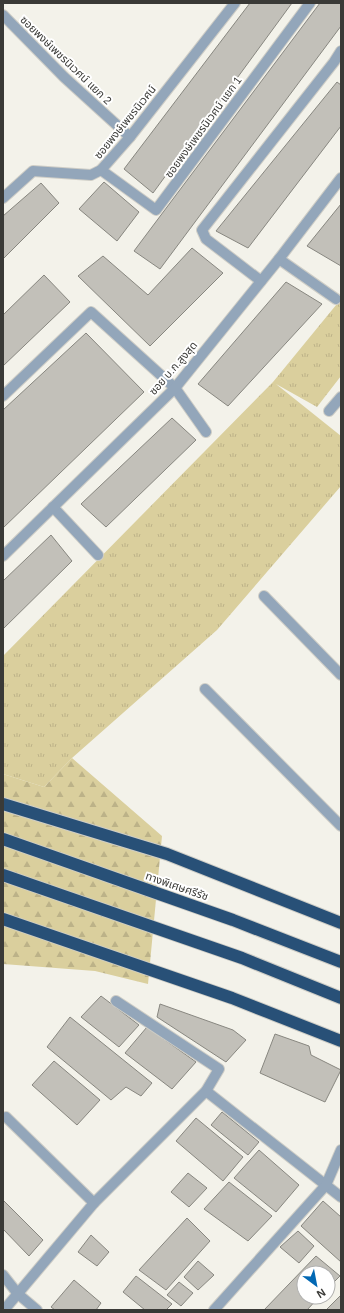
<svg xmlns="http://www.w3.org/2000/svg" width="344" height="1313" font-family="Arial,'Noto Sans Thai',sans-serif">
<defs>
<pattern id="grass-tufts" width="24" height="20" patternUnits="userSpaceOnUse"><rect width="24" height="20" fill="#dacf9d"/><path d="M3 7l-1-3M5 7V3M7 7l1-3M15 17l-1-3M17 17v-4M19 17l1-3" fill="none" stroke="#bcb288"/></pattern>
<pattern id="forest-firs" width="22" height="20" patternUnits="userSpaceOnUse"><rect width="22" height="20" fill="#dacf9d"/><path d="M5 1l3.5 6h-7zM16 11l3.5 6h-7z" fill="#bcb288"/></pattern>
</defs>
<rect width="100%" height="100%" fill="#f3f2ea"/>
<path fill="url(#grass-tufts)" d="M341,299V376L317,407L276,384L341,436V486L217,630L72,758L44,787L3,774V656L273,382Z"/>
<path fill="url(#forest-firs)" d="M72,758L162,836L148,984L95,971L3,964V774L44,787Z"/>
<g fill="#c2c0b9" stroke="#888780">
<path d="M250,3H292L153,193L124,169Z"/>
<path d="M320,3H341V26L160,269L134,251Z"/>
<path d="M337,82L341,85V126L248,248L216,231Z"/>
<path d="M104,182L139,212L117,241L79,209Z"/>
<path d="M41,183L59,203L3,259V216Z"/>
<path d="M341,204V266L307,246Z"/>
<path d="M192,248L223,273L150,346L78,276L103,256L148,295Z"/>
<path d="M44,275L70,302L3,366V315Z"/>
<path d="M286,282L322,304L228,406L198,384Z"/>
<path d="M86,333L144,392L3,528V410Z"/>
<path d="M172,418L196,440L106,527L81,504Z"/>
<path d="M51,535L72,561L3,629V581Z"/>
<path d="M101,996L139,1025L119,1047L81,1017Z"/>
<path d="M160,1004L233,1030L246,1040L226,1062L157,1017Z"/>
<path d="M70,1017L152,1083L141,1096L126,1087L111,1100L47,1047Z"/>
<path d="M147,1027L196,1062L172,1089L125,1053Z"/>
<path d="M275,1034L309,1046L311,1055L341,1070L325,1102L260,1073Z"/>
<path d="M54,1061L100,1100L77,1125L32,1085Z"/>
<path d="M222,1112L259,1142L248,1155L211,1125Z"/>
<path d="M196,1118L243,1157L223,1181L176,1141Z"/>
<path d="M259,1150L299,1185L276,1212L234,1178Z"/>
<path d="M188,1173L207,1188L189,1207L171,1192Z"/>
<path d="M229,1182L272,1216L248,1241L204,1209Z"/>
<path d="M3,1200L43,1240L29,1256L3,1229Z"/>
<path d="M323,1201L341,1217V1262L301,1226Z"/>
<path d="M187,1218L210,1241L166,1290L139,1270Z"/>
<path d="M298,1231L314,1246L299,1263L280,1247Z"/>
<path d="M91,1235L109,1252L97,1266L78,1252Z"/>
<path d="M316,1256L340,1276L328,1288V1273H304V1297H319L307,1310H264Z"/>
<path d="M198,1261L214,1275L198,1290L184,1277Z"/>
<path d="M136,1276L172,1304L166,1310H145L123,1292Z"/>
<path d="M74,1280L101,1303L96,1310H55L51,1307Z"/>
<path d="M179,1282L193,1293L181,1306L167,1295Z"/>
<path d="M341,1295V1310H326Z"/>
</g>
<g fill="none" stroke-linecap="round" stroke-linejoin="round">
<defs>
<path id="lane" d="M6,1117L94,1203"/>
<g id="street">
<path d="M3,15L64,77L130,137"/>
<path d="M101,170L156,210L310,3"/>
<path d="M3,198L33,171L91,175L101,170L130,137L235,3"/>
<path d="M279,259L336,299"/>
<path d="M261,281L206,239L202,230L334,62L341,51"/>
<path d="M3,396L91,312L175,388L206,432"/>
<path d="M329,411L341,397"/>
<path d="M53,507L98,555"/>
<path d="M3,556L175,388L279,259L341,178"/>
<path d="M264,596L341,675"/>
<path d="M205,689L341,826"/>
<path d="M206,1091L341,1197"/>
<path d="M3,1275L18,1294L37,1310"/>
<path d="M4,1310L94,1203L206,1091L219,1069L116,1001"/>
<path d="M214,1310L326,1185L341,1150"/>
</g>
<g id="highway">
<path d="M3,804L167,854L341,923"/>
<path d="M3,839L233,920L341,962"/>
<path d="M3,875L242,958L341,998"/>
<path d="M3,919L232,998L341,1041"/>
</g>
</defs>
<use href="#lane" stroke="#cecdc6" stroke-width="12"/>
<use href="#street" stroke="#cecdc6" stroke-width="12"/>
<use href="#highway" stroke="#cecdc6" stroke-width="14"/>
<use href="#lane" stroke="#93a6ba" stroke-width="10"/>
<use href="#street" stroke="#93a6ba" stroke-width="10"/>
<use href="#highway" stroke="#285077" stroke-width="12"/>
</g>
<g text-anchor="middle" stroke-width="4" stroke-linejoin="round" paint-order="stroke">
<g font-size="11" fill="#3a3a37" stroke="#fff">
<text transform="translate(66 60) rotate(44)" y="4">ซอยพงษ์เพชรนิเวศน์ แยก 2</text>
<text transform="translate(125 122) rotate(-51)" y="4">ซอยพงษ์เพชรนิเวศน์</text>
<text transform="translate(203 127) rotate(-54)" y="4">ซอยพงษ์เพชรนิเวศน์ แยก 1</text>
<text transform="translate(173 368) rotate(-49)" y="4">ซอย บ.ก.สูงสุด</text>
<text transform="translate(177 886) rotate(19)" y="4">ทางพิเศษศรีรัช</text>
</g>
</g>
<rect width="344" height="1313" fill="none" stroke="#3a3a37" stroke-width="8"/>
<g transform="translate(316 1285) rotate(148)"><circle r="19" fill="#ffffff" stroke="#b0b0af"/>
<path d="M0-3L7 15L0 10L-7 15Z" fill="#0268b4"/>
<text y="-6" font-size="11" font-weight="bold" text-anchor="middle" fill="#3a3a37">N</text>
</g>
</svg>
